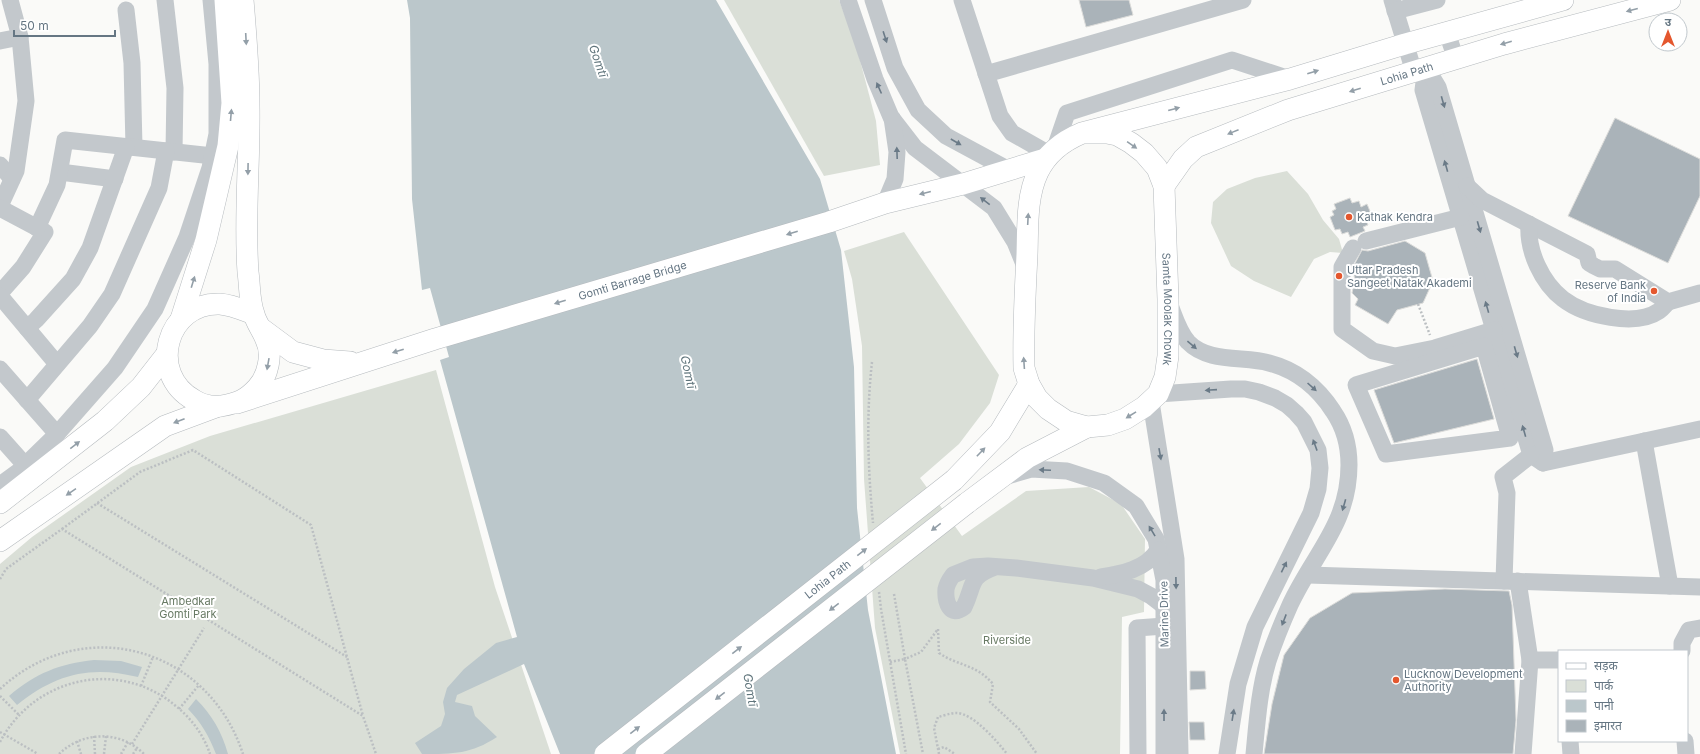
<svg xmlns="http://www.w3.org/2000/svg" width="1700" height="754" font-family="Inter,'Noto Sans Devanagari',sans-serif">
<rect width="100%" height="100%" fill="#fafaf8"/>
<g fill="#dadfd7">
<path d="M724,0H839L856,45L876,121L880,165L824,176Z"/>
<path d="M1287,171L1308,194L1323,220L1339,239L1343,253L1330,252L1314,259L1291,297L1254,281L1231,266L1211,223L1213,202L1227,189L1255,178Z"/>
<path d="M904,232L999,375L990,403L959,444L920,478L962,536L1026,491L1089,487L1121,504L1145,539L1144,612L1122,617L1120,754H900L875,628L864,479L862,346L852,279L844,251Z"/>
<path d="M436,370L495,587L551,754H0V564L32,537L131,467L210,436Z"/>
</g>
<g fill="#bbc7cb">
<path d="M407,0H716L820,179L841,250L854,367L857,508L868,610L896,754H560L524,664L457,695L455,702L472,706L475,716L497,737C471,754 454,754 422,754L415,743L441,726L445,714L443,702L447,688L464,669L496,643L517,637L440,360L449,357L430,288L422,290L412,199L410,18Z"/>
<path d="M94,660L121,661L142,667L138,677C90,665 55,674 17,705L9,696C36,673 59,664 94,660Z"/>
<path d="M196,699C212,715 222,732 228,754H216C209,736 201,722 188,709Z"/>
</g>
<g fill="#aab3b9" stroke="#dcdcda">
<path d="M1079,0H1129L1133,15L1086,27Z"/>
<path d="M1615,118L1700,159V196L1668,263L1568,216Z"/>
<path d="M1350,198L1352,203L1359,201L1361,207L1367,204L1372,216L1365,218L1368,225L1363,227L1365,231L1350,237L1348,232L1342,234L1340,229L1335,230L1330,217L1334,215L1332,211L1336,209L1334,204Z"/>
<path d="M1405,241L1425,253L1433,281L1423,303L1397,310L1388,324L1355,305L1358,299L1352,293L1355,279L1352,269L1362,250L1368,251Z"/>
<path d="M1477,359L1494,419L1394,443L1374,390Z"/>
<path d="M1445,589L1509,591L1512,605L1516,720L1513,754H1264L1272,704L1284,655L1310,618L1352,593Z"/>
<path d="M1190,671H1205L1206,689L1190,690Z"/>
<path d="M1189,722H1204L1205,740H1190Z"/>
</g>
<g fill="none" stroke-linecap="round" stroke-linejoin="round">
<defs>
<g id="major">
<path d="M243,0C246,35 249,71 249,106C250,161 244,217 248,272C250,286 249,301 254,314C256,323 263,331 266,340C273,354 268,376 257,388C246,400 238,403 221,406C212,407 202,405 194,400C147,374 166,302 220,304C232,305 243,310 254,314"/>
<path id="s1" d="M1082,133H1107L1117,135L1131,143L1144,153L1157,168L1164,186L1168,299V356L1165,377L1158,394L1144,407L1125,419L1108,425L1087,427L1066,421L1048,409L1037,398L1029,384L1024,368C1023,330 1025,293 1027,255C1028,228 1026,197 1038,172C1047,153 1063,141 1082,133L1290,79L1405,44L1563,0"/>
<path id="s2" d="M1164,186L1183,159L1196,147L1288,110L1504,44L1670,0"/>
<path d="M181,319L206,240L228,146L232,103L225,0"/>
<path d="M262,329L293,352L323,360L350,362"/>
<path id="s3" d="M237,403L435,339L829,222L885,203L963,184L1045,159"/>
<path d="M954,480L1000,432L1029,384"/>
<path d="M0,503L105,421L141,387L166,355"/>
<path d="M967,503L1027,458L1087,427"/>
<path d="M0,541L165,426L216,407"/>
</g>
</defs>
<use href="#major" stroke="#b5babe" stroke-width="22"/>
<g stroke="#bbbfc2" stroke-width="2.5" stroke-dasharray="2 2" stroke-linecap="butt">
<path d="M1418,304L1430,335"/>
<path d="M872,362C866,416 868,469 873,523"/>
<path d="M97,503L347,657"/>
<path d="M62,529L140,472L193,450L311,525L363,716"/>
<path d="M0,579L6,569L62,529L363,716L376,754"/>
<path d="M879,592L881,609L906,754"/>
<path d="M894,594L905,659L921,652L938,629L939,653C958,666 976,664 993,684L990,702L1019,729L1037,754"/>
<path d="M890,662L905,659L923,754"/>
<path d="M141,686L153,657"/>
<path d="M0,689C83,612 208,647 243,754"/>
<path d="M0,696L19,715"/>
<path d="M179,709L199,685"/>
<path d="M0,732L38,754"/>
<path d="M94,736L95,754"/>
<path d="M77,741L81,754"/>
<path d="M0,742C35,676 120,658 177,707C192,719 204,736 210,754"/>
<path d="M132,744L204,628"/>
<path d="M938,749L944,747L955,754"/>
<path d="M59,754C83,731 120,730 144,754"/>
<path d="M104,754L106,736"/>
<path d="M121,754L128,742"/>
<path d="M133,754L137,748"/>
<path d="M939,754L934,728L938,717C943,716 950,713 956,713C973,713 997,741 1007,754"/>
</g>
<g stroke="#c3c8cc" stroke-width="17">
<path d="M165,0L175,88L174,152"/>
<path d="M848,0L875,79L891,117L915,148L994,208L1015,242L1026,269"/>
<path d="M873,0L895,68L918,110L946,136L1009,170"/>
<path d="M962,0L1000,116L1012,133L1049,154"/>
<path d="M1392,0L1414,72"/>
<path d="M126,10L132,63L134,147"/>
<path d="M1395,11L1437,0"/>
<path d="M1447,33L1456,59"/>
<path d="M0,41L20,37"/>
<path d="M1426,67L1423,90L1531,455L1543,463L1700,429"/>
<path d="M1426,67L1438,87L1545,450L1543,463"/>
<path d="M986,74L1243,0"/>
<path d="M1055,148L1067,113L1232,60L1290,79"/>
<path d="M0,165L12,179"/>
<path d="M60,172L115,179"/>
<path d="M1467,186L1482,200L1587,254L1589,263L1594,266L1600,269H1615L1668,302L1700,293"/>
<path d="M885,203L895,179L897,152L892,118"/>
<path d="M0,206L16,171L26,101L20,37L10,0"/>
<path d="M0,208L45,232L23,267L0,293"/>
<path d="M1529,224C1527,251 1542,283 1563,299C1585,316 1636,327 1659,311C1663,308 1665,305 1668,302"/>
<path d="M37,228L57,185L65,140L213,156"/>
<path d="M1366,241L1461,217"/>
<path d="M1353,248L1342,267V329L1373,351L1395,356L1435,348L1494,330"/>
<path d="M0,296L57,364"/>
<path d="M1170,305C1175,318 1179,332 1188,342C1208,363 1244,356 1269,363C1296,370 1318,388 1333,411C1344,427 1349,445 1349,465C1349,524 1313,555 1290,605C1282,623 1274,643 1268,661C1259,691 1257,723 1254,754"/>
<path d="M27,328L36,320L73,279L90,248L126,147"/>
<path d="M1484,346L1510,438L1386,454L1356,385Z"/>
<path d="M0,369L57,434"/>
<path d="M1158,394L1231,389H1245L1259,392L1275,398L1287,405L1296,413L1304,422L1318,450L1320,468L1318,489L1311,513L1255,627L1238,684L1227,754"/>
<path d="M27,400L90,326L112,294L159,188L166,151"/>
<path d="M1151,402L1176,559L1180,754"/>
<path d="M0,437L25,465"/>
<path d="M1644,441L1670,586"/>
<path d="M1007,476L1031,469L1067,471L1104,483L1136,506L1156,539L1164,580V754"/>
<path d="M0,485L18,472L57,434L115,368L155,309L187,237L210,168L217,134V64L211,0"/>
<path d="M995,567C968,577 975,584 964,607C950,618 945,602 946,589C947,584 950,579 953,575L973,567L988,566L1016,568L1093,578L1138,589L1151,596L1164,606"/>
<path d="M1308,575L1700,587"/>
<path d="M1101,577C1122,574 1146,569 1158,550"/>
<path d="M1504,581L1507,493L1503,477L1531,455"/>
<path d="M1518,581L1530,660L1523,754"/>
<path d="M1682,651V643L1689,630L1700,628"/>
<path d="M1530,660H1559"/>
<path d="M1570,741L1571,754"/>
<path d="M1685,741L1686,754"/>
<path d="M1138,754L1137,628L1164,626"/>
</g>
<use href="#major" stroke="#fff" stroke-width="21"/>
<defs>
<g id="major-bridge">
<path id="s4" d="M605,754L954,480"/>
<path d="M646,754L967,503"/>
</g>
</defs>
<use href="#major-bridge" stroke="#b5babe" stroke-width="22" stroke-linecap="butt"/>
<use href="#major-bridge" stroke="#fff" stroke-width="21"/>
</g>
<defs><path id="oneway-solid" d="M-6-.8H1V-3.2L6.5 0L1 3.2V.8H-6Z"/></defs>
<g fill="#939fa8">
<use href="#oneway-solid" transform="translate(1632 10) rotate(165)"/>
<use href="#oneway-solid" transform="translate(246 39) rotate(87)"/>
<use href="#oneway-solid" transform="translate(1506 43) rotate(164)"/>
<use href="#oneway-solid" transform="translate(1313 72) rotate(-17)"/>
<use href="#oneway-solid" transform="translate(1355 90) rotate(163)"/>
<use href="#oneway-solid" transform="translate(1174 109) rotate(-15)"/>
<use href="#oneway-solid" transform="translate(231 115) rotate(-85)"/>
<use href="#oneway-solid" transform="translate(1233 132) rotate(158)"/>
<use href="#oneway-solid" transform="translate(1132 145) rotate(35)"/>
<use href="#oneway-solid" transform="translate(248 169) rotate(91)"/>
<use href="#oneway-solid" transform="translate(925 193) rotate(166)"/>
<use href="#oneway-solid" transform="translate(1028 219) rotate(-87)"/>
<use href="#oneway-solid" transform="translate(792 233) rotate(163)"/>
<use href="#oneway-solid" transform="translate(193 282) rotate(-73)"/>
<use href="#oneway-solid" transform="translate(560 302) rotate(163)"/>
<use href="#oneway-solid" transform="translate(398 351) rotate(163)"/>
<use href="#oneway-solid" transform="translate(1024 363) rotate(-94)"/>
<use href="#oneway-solid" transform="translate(268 364) rotate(100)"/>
<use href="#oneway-solid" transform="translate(1131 415) rotate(148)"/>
<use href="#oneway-solid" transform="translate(179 421) rotate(159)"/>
<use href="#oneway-solid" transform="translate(75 445) rotate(-38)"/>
<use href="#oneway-solid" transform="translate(981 452) rotate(-46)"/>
<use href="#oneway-solid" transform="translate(71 492) rotate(146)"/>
<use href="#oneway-solid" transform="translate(936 527) rotate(142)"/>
<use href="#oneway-solid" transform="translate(862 552) rotate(-38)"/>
<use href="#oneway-solid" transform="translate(834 607) rotate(142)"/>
<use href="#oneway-solid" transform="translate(737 650) rotate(-38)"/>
<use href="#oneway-solid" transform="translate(720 696) rotate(142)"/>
<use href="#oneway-solid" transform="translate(635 730) rotate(-38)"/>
</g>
<g fill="#6a7a87">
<use href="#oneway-solid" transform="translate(885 37) rotate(72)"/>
<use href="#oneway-solid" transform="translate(879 88) rotate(-114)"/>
<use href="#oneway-solid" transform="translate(1443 102) rotate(74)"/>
<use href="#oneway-solid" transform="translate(956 142) rotate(30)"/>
<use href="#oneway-solid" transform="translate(897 153) rotate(-92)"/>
<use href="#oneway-solid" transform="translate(1446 166) rotate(-106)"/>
<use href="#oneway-solid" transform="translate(985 201) rotate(-142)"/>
<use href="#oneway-solid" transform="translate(1479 227) rotate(74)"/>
<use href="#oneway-solid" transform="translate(1487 307) rotate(-106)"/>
<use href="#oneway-solid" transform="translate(1192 345) rotate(40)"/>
<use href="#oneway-solid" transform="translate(1516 352) rotate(74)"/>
<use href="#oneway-solid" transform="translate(1312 387) rotate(42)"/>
<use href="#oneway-solid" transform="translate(1211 390) rotate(176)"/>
<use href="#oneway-solid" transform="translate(1524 431) rotate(-106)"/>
<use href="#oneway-solid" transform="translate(1315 445) rotate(-110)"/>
<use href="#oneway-solid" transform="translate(1160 454) rotate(80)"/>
<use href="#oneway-solid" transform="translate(1045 470) rotate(-178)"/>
<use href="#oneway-solid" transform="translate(1344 505) rotate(106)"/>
<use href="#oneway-solid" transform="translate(1152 531) rotate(-121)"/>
<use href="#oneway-solid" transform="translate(1284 567) rotate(-64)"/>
<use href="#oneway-solid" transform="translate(1176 583) rotate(89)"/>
<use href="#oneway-solid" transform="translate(1284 620) rotate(111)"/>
<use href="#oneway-solid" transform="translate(1164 715) rotate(-90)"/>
<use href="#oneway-solid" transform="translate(1233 715) rotate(-81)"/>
</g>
<g fill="#e4572e" stroke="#fff" stroke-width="1.5">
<circle cx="1349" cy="217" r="4"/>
<circle cx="1339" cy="276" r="4"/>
<circle cx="1654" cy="291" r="4"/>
<circle cx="1396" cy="680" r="4"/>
</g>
<g text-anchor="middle" stroke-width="4" stroke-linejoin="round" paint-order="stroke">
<g font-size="11" fill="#657683" stroke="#fff">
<text dy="4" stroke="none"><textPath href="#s2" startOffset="274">Lohia Path</textPath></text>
<text dy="4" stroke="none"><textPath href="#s3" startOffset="414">Gomti Barrage Bridge</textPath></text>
<text dy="4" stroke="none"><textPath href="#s1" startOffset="230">Samta Moolak Chowk</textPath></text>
<text dy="4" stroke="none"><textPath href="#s4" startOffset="283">Lohia Path</textPath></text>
<text transform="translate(1164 614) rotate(-91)" y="4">Marine Drive</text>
</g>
<g font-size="11" fill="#657683" stroke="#fff" text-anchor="start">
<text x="1357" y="221">Kathak Kendra</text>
<text x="1347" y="274">Uttar Pradesh<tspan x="1347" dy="13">Sangeet Natak Akademi</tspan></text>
<text x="1646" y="289" text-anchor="end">Reserve Bank<tspan x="1646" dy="13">of India</tspan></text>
<text x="1404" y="678">Lucknow Development<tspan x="1404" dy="13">Authority</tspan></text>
</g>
<g font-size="11" fill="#687a64" stroke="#fff">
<text x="188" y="605">Ambedkar<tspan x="188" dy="13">Gomti Park</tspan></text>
<text x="1007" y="644">Riverside</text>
</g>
<g font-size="12" font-style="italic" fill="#60757c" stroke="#fff">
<text transform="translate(598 61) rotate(71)" y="4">Gomtī</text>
<text transform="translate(688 372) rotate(78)" y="4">Gomtī</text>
<text transform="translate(750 690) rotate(80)" y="4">Gomtī</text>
</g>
</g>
<rect x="1558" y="650" width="130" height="92" fill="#ffffff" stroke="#c1c8cd"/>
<rect x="1566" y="663" width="20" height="6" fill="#ffffff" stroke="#c1c8cd"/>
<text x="1594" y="670" font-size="12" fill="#657683">सड़क</text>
<rect x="1566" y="680" width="20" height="12" fill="#dadfd7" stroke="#c1c8cd"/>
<text x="1594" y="690" font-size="12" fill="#657683">पार्क</text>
<rect x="1566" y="700" width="20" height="12" fill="#bbc7cb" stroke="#c1c8cd"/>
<text x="1594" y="710" font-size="12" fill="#657683">पानी</text>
<rect x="1566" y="720" width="20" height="12" fill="#aab3b9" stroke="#c1c8cd"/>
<text x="1594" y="730" font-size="12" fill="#657683">इमारत</text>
<g transform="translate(1668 32)"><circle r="19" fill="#ffffff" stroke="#c1c8cd"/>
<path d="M0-3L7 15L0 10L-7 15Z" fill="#e4572e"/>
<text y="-6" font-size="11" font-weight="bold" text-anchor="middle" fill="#657683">उ</text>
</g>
<path d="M14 30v6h101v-6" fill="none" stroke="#657683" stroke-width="2"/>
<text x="20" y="30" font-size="12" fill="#657683" stroke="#ffffff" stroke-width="3" paint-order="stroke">50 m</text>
</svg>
